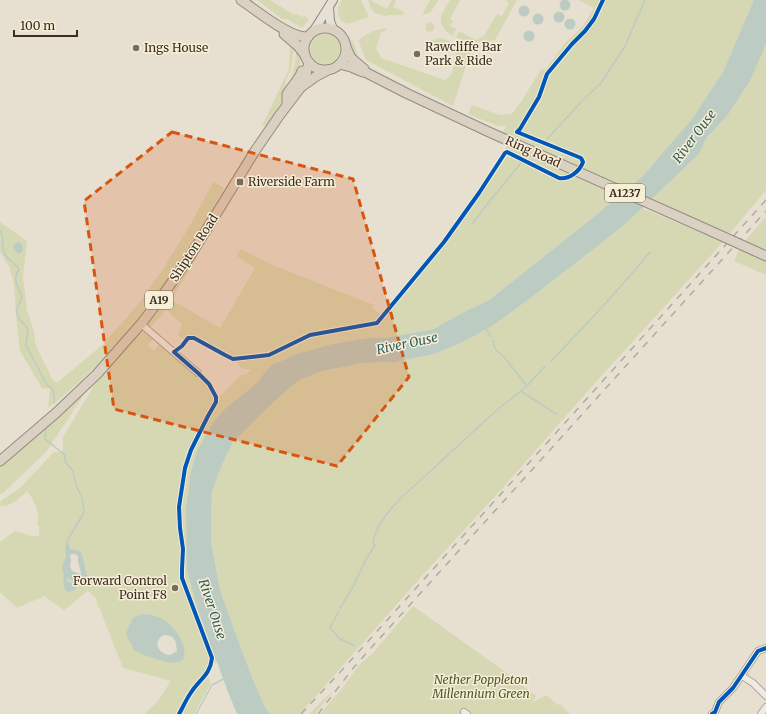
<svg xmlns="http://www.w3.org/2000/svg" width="766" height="714" font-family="Merriweather,serif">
<rect width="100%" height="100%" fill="#e7e0d1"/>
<g fill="#d6d7b3" fill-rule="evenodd">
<path d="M257,0H270L293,14H297L302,17L305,16L309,20L302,28L287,19H282Z"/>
<path d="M342,0H361L369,17C363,18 357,21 351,23C344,25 338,19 338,12C337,8 340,4 342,0Z"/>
<path d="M368,0H372L371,1L387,9L392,0H396L393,7L403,11L404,15H387V17L373,12Z"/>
<path d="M430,0H438L431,12L422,15Z"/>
<path d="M450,0H460L450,19L453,21L450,26L456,29L453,36C434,24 441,15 450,0Z"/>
<path d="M505,0H517L495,40L475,43L467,42L456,37L459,31L476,40L484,36L497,14L502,16L509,3Z"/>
<path d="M579,0H754L723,72L692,119L643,176L586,223L489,300L462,313L434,329L385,338H368L332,344L297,354L272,365L265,372L257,383L227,407L187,570L197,607L218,662L210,665L206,672L211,683L194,714H144L158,701L171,681L123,668L95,597L88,591L64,610L44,596L17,608L0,592V542L15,531L31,536H39V526L37,525C41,515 34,499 27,491C19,498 13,506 1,506L0,505L1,501L20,488L54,452H62L63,446V437L93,387L102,375L136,337L144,332L153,338L148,346L154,351L160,344L193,371L209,388L211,395L215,391L219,397L241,375L246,374L251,370L241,368L235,360L269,356L310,337L374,325L376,326V325L375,322L344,327L309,334L272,352L271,351L264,352L231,356L221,352L194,337L188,338L184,340L178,335L182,324L166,310L149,329L146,326L148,322L163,305V302L185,271L189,270L172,299L175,302L220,328L255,268L237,256L241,249L270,264L374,305L372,308L381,314L449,231L508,145L572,165L503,132L506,126H498L468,114L472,105L500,115L512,114L521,102L541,69L545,70L566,42L583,26L594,8ZM67,542C70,548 73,550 80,551L84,561L85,570L87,574L71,581L64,576L62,567L66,556ZM142,614L150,615L159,617L166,622L185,656L179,662L170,663L130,644L128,639L126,633Z"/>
<circle cx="430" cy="27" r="4.5"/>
<path d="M386,28V30L381,33L376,48L381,58L445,80L451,75L457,57L455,51L451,49L453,43L471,50L453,106L366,60L358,40C369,33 373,30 386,28Z"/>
<circle cx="325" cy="49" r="15"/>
<path d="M440,38L450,41L447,47L430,41Z"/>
<path d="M352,39L359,58L358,60L355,58L350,45Z"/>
<path d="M766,44V190L730,233L653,201L654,196L699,154L707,137L727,116L751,79Z"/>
<path d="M290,46C305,56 303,69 291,81V79L294,68L295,60L297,59V58H295L297,52L294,51L293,54L291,69L286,80V87L285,95L281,105L268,125L262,126L289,69Z"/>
<path d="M214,181L224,188C208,217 191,246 173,275C166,285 158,294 150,304C120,342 87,379 48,408L50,389L42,388L20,351L17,326L14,284L9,266L0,252V222L27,241L23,277L27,311L33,328L36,346L53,381L58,382L101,346L138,305L163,269L189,227Z"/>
<path d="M642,208L723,242L595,383L498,493L421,577L300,714H270L266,709L253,680L231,621L220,590L211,541V515L212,491L222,465L233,442L278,398L299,380L322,371L363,363L395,362L434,354L461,343L492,326L532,297L623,226Z"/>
<path d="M766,217V250L745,241Z"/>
<path d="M739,250L766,261V275L734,261Z"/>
<path d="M88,385L87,390L46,452L3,493L0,494V465Z"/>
<path d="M413,606L508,674L536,696L531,704L535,701L546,695L556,703L555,705L560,704L570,714H470L463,708L464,714H320L343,687L359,665L372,654Z"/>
<path d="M335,689L315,714H309Z"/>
</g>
<g fill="#bcccc2" fill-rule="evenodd">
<circle cx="565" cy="5" r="5.5"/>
<path d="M754,0H766V44L751,79L735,104L727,116L707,137L699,154L623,226L532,297L492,326L461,343L434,354L395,362L363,363L322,371L299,380L278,398L233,442L222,465L212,491L211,515V541L220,590L231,621L253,680L266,709L270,714H237L228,692L197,607L187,570L186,508L191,472L197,451L214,421L227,407L257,383L265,372L272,365L297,354L332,344L368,338H385L434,329L462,313L489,300L586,223L643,176L692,119L723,72Z"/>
<circle cx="524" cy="11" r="5.5"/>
<circle cx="559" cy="17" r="5.5"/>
<circle cx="538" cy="19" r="5.5"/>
<circle cx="570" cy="24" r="5.5"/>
<circle cx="529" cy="36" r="5.5"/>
<path d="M19,242L22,244L23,251L19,254L15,251L13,247L16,243Z"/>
<path d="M67,541L68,542V543L71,549L80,551C83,556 84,561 85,567C85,570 87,573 87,576C88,589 73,582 67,578L66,579V580C69,583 75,584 77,587L75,589L69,592L65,590L64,588L65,586L63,583L64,576L62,567L66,556L65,548ZM74,554L77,555L78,557V562L81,573L80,574L72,571L70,566L71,561L70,555Z"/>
<path d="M142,614C147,614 153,615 158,617C172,622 190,645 183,660L179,662L170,663L146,656L135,651L128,639L126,633L133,618ZM164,635C175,635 176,641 177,651L170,655C158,654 152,641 164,635Z"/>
</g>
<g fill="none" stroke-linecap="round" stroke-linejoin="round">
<g stroke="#bcccc2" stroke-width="1.5">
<path d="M547,139L583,100L601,83L625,46L645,0"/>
<path d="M473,223L489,202L521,163"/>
<path d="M0,230C5,237 1,245 4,252C6,260 15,262 19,269C12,278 18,287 22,296L16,312L20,320L26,326L28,330L26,345L47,385C55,388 54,395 54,403"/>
<path d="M486,329L491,337"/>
<path d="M493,340L495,349L504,357L527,386"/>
<path d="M551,361C585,326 619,290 650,252"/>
<path d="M521,391L556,414"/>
<path d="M46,430L45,436V439L65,455V462L73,471L76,485L82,498L84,511L83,514L67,541"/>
<path d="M340,608L354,585L365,561L375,545L373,543V540L379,525L390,510L401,498L497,410L527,386L545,366"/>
<path d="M339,611L330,628L340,639L355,646"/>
<path d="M196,714L212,685L225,678"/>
</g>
<defs>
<g id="minor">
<path d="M141,324L198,373"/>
<path d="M742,676L753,683L766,696"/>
<path d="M464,712L467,714"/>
<path d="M712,714L715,712L719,702L733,688L758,651L766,648"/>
<path d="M761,714L766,707"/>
</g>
<g id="major">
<path d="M329,8L330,21L333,29"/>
<path d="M313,32L333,0"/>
</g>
<g id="highway">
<path d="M241,0C256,10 291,39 308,37"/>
<circle cx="325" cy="49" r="21"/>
<path d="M284,34L298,46L305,55"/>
<path d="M346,47L351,58L364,69"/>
<path d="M340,64L351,67L360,71L367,73L406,93L489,132L713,232"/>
<path d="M301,87L315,77L328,70"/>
<path d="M287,102V94L300,76L302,71"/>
<path d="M755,251L766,256"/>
<path d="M0,461L56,413L97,374L141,324L160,299L189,258L255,151L279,116L301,87L306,74L309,62"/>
</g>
</defs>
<use href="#minor" stroke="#ada599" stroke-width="8"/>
<use href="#major" stroke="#928b80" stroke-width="10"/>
<use href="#highway" stroke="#928b80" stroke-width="11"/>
<use href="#minor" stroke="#efebe3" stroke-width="6"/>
<use href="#major" stroke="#e6e1d4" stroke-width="8"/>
<use href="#highway" stroke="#dad1c2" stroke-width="9"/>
<g stroke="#afaaa2" stroke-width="1.5" stroke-dasharray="7 7" stroke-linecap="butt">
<path d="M301,714L343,669L766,200"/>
<path d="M318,714L354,667L389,628L766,211"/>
</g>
<defs>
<path id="highway-bridge" d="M713,232L755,251"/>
</defs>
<use href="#highway-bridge" stroke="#928b80" stroke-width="11" stroke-linecap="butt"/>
<use href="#highway-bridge" stroke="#dad1c2" stroke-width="9"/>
<defs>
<g id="cycleway">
<path d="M179,714C183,707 186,700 190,694C199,679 210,676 212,658L182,578V569L183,549L180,528L179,507L185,468L191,450L208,416L216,402V397L209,384L198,373L174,352L182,346L188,338H194L225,355L233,359L269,355L310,335L377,323L444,242L479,193L505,153L507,152L559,178C569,180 580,171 583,162L581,158L517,132L520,129L539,97L547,74L572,44L585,31L594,19L603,0"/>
<path d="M712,714L715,712L719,702L733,688L758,651L766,648"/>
</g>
</defs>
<use href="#cycleway" stroke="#f7eed8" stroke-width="6"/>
<use href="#cycleway" stroke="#0057b8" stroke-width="4"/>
</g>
<path fill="#d7550e" fill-opacity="0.2" stroke="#d7550e" stroke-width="3" stroke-dasharray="8 5" stroke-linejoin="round" d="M172,132L353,179L409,377L337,466L114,409L84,201Z"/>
<g fill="#786c5e" stroke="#f7eed8" stroke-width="1.5">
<circle cx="136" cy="48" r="4"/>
<circle cx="417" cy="54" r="4"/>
<rect x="236" y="178" width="8" height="8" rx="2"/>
<circle cx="175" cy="588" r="4"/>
</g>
<g text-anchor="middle" stroke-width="3" stroke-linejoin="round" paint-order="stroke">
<g fill="#f7eed8" stroke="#756857" stroke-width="1">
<rect x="605" y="184" width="40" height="18" rx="3"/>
<rect x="145" y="291" width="28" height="18" rx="3"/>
</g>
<g font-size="11" font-weight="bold" fill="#3d2e20">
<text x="625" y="197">A1237</text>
<text x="159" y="304">A19</text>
</g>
<g font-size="12" fill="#3d2e20" stroke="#f7eed8" text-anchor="start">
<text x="425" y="51">Rawcliffe Bar<tspan x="425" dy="14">Park &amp; Ride</tspan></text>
<text x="144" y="52">Ings House</text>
<text x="248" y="186">Riverside Farm</text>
<text x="167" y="585" text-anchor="end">Forward Control<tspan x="167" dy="14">Point F8</tspan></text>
</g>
<g font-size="12" fill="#3d2e20" stroke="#f7eed8">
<text transform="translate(533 152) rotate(24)" y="4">Ring Road</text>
<text transform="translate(194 248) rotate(-57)" y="4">Shipton Road</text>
</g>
<g font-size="12" font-style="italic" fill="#4d5a26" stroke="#f7eed8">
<text x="481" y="684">Nether Poppleton<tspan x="481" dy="14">Millennium Green</tspan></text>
</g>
<g font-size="13" font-style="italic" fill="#2f5d5a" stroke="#f7eed8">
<text transform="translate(694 136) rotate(-53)" y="5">River Ouse</text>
<text transform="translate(407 343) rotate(-12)" y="5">River Ouse</text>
<text transform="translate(213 609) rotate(72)" y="5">River Ouse</text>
</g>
</g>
<path d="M14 30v6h63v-6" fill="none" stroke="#3d2e20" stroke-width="2"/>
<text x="20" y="30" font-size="12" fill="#3d2e20" stroke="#f7eed8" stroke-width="3" paint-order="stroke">100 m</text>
</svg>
